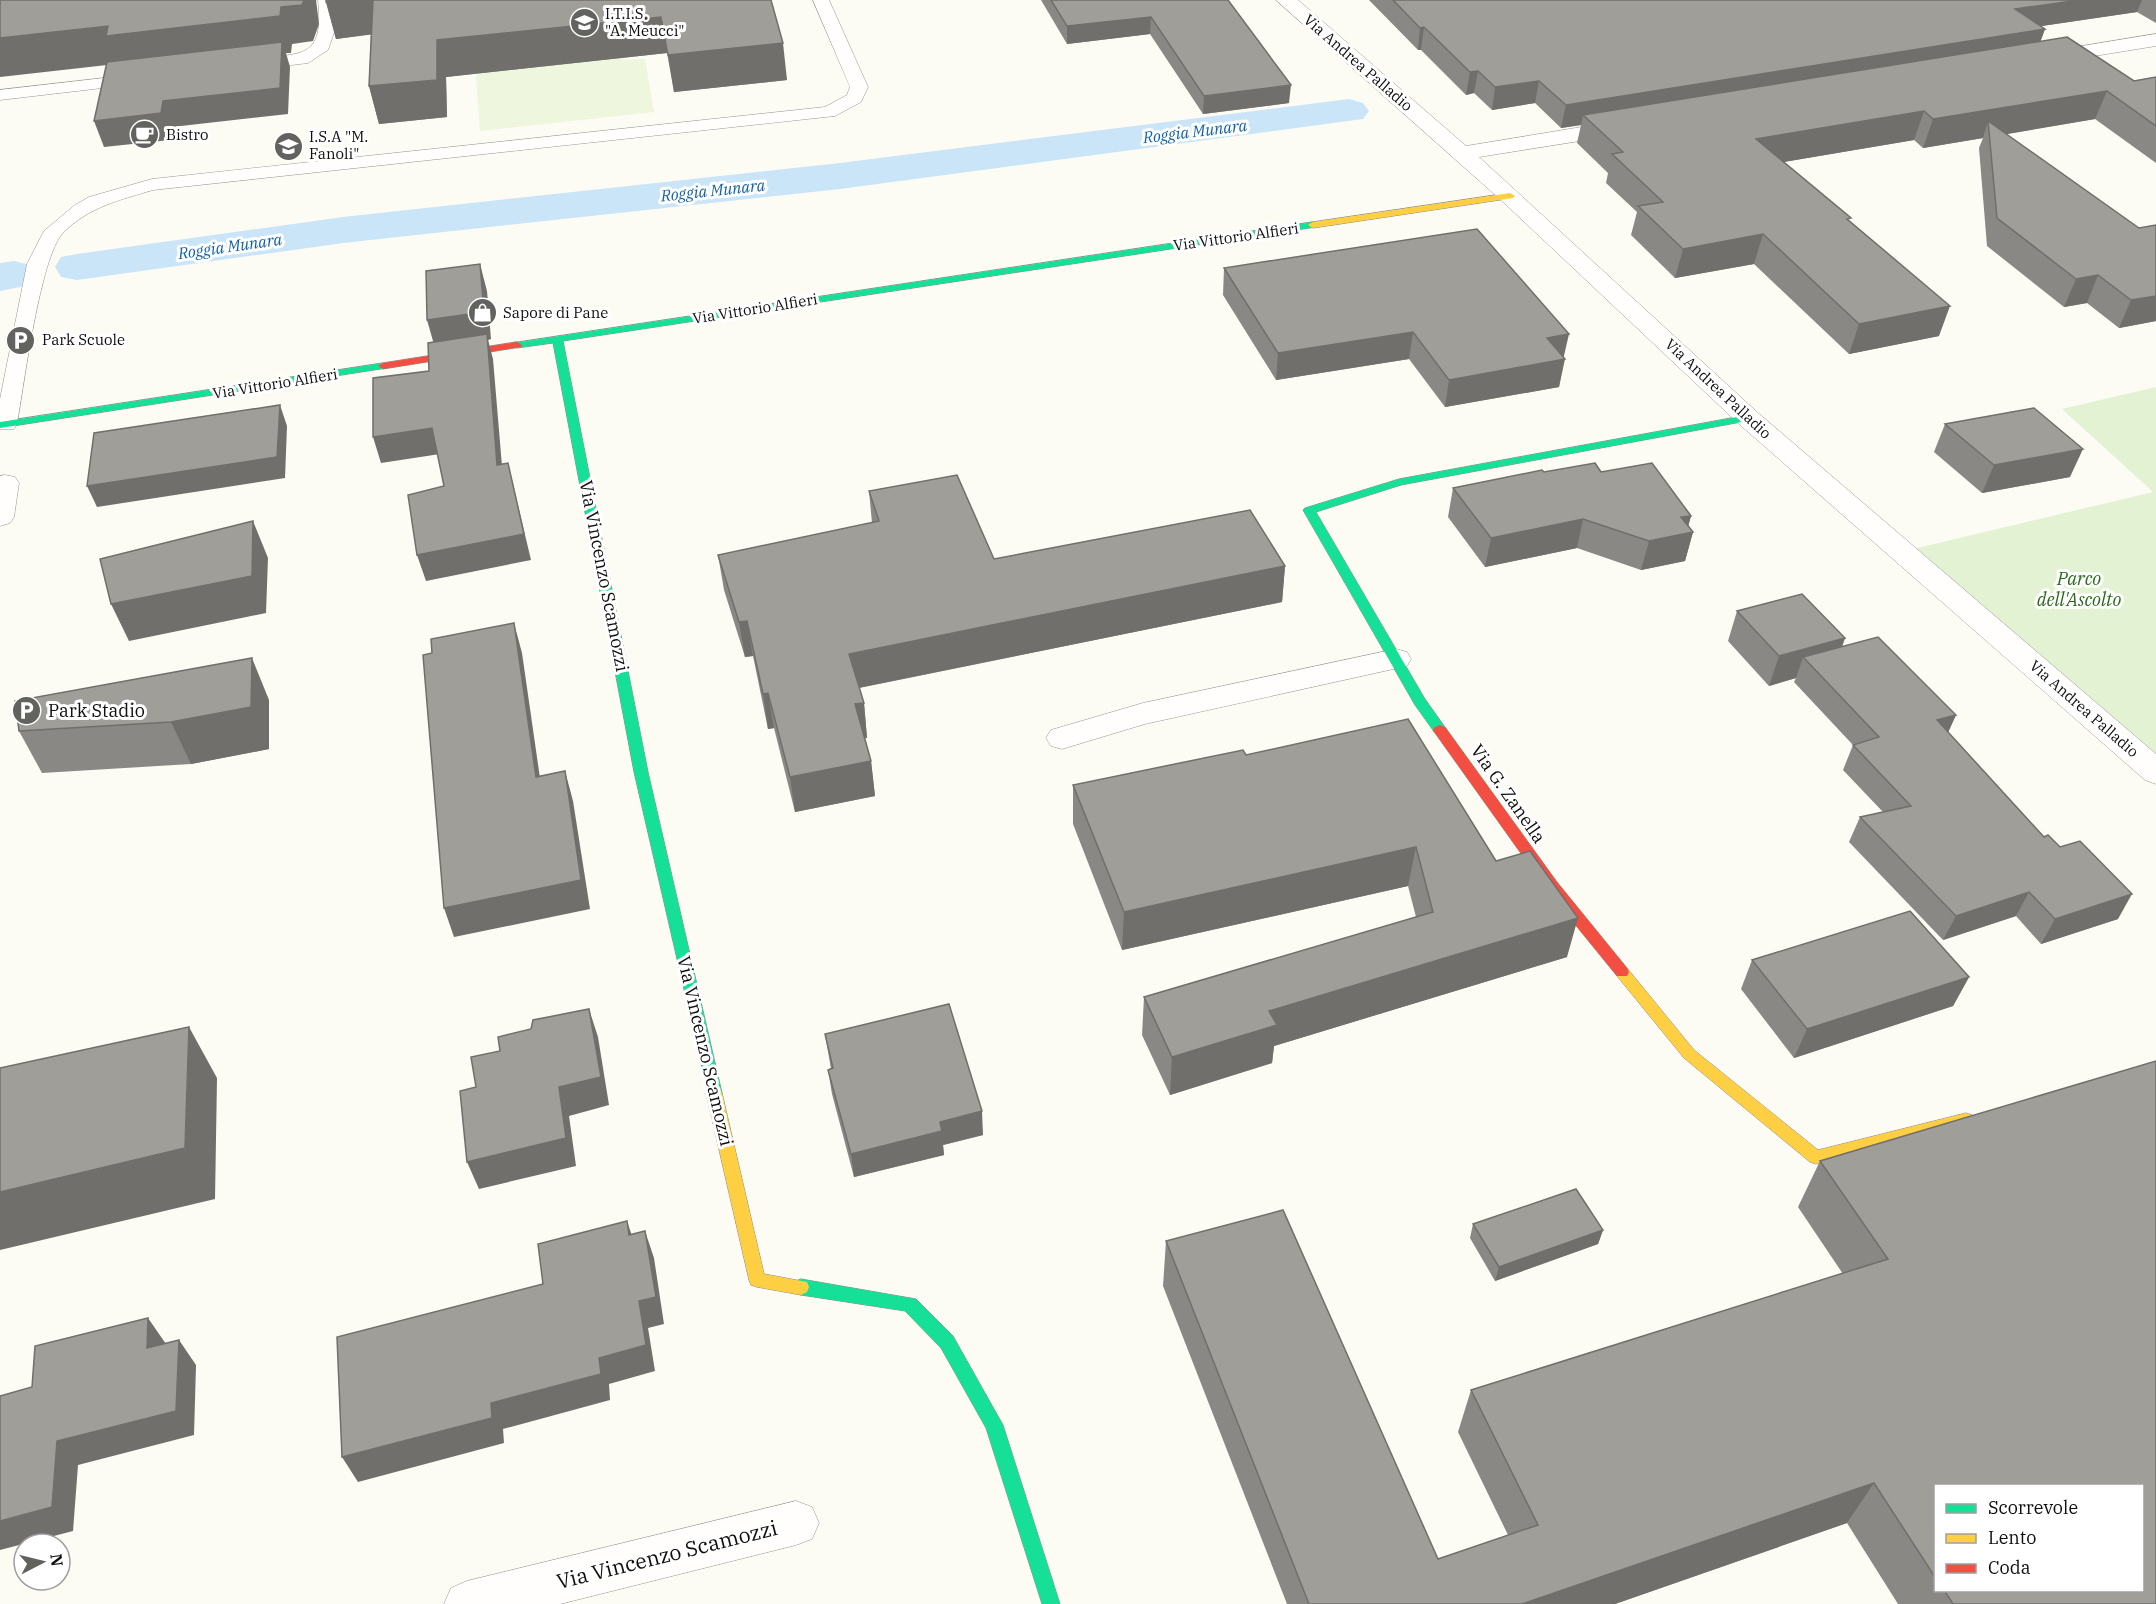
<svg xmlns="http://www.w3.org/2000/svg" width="2156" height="1604" font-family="'IBM Plex Serif',serif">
<rect width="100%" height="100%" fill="#fcfbf4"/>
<path fill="#e4f2d4" d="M2156,387V759L1913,549L2153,492L2062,409Z"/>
<path fill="#eef6dd" d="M622,58L623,60L645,59L654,112L480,131L476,76L486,71Z"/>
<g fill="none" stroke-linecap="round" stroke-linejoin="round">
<g fill="#cae5f7" fill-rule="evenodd">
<path d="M1349,99L1363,103L1369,111L1363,119L840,189L343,243L77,280L61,277L55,267L61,257L77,254L343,217L840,163Z"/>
<path d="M14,261L30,265L37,275L30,285L0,291V263Z"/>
</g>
<defs>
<g id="lane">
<path d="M318,0H334L337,24L328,50L308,63L251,70L245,69L243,65L245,61C292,50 326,68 318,0Z"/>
<path d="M813,0H829L868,87L861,102L835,116L153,190C120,200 88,207 63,233C40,257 24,385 17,424L14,429H0V399L27,264L44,231L75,205L89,197L152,179L825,107L847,95L850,87Z"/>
<path d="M139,74L145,75L148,79L145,83L0,100V90Z"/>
</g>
<g id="street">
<path d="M1276,0H1298L1466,146L1624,120L1632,122L1635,127L1632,132L1624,134L1479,157L1757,412L2156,754V784L2145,780L1739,424L1502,201Z"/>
<path d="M2156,34V46L2045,64L2038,62L2035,58L2038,54L2045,52Z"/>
<path d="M5,475L15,477L19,483L14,517L10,523L0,526V476Z"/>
<path d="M1396,649L1407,652L1411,659L1407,666L1145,724L1062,749L1051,746L1046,738L1051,730L1143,703Z"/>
<path d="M796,1501L812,1507L819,1523L812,1539L796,1545L560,1604H444L451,1588L467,1581Z"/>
</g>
<g id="fast">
<path d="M1313,222L1318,225L1316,227L563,341L648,772L722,1093L719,1098L714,1099L709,1098L634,772L553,343L517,348L512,345L513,343Z"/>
<path d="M383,363L387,364V368L0,428V422Z"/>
<path d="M1748,415L1752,416V420L1401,485L1316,512L1425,699L1447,730L1440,735L1435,733L1415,705L1303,510L1305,508L1399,479Z"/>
<path d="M801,1279L916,1299L953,1336L1003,1425L1060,1604H1042L986,1428L941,1348L905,1311L801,1295L795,1292L793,1287L795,1282Z"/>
</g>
<g id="slow">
<path d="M1510,193L1515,196L1513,198L1313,228L1308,225L1313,222Z"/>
<path d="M1622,966L1627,968L1694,1050L1818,1150L1966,1113L1972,1115L1974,1120L1972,1125L1966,1127L1816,1164L1810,1162L1684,1058L1617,976L1615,972L1617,968Z"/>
<path d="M714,1087L719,1088L722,1093L764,1274L807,1282L809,1287L807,1292L801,1295L757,1287L751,1285L749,1280L706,1093L709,1088Z"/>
</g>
<g id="jam">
<path d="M517,342L522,345L521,347L383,369L378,366L383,363Z"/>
<path d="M1440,725L1445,727L1557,882L1627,968L1629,972L1627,976H1617L1547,890L1435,733L1433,730L1435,727Z"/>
</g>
</defs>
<use href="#lane" stroke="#969592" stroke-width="1"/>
<use href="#street" stroke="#969592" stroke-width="1"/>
<use href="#fast" stroke="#8c8c89" stroke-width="1"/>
<use href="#slow" stroke="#8c8c89" stroke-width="1"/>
<use href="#jam" stroke="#8c8c89" stroke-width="1"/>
<use href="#lane" fill="#fffefd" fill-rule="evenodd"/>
<use href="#street" fill="#fffefd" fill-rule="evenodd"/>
<use href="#fast" fill="#16e098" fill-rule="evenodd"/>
<use href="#slow" fill="#ffcf43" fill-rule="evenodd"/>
<use href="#jam" fill="#f24e42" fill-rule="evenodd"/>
</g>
<g fill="#8a8884" fill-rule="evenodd">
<path d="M771,0L787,80L674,92L667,53L446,77L447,117L379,124L369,86L371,34L336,39L326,2Z"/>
<path d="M1041,0H1228L1289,103L1203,114L1150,34L1067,44Z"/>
<path d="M1369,0H2156V23L2137,12L2041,26L2045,29L2040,42L2134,81L2156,77V163L2095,119L2006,134L2156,321L2119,328L2087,303L2064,307L1987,246L1979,148L1983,138L1923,148L1914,140L1783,162L1850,222L1939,336L1849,354L1754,264L1675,278L1631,235L1637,212L1606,183L1608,173L1577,143L1581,125L1561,128L1535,103L1492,110L1474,93L1466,95L1421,50H1418Z"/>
<path d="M1224,268L1564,357L1559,387L1445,407L1409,359L1276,380L1223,295Z"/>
<path d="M1945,424L2070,477L1982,493L1934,452Z"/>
<path d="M1544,472H1601L1691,516L1688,526L1693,532L1685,561L1641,570L1577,548L1485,567L1448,517L1453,488Z"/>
<path d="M869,491L994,559L1285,566L1282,602L859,688L864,703L867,738H865L871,761L875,796L795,812L774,728L768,729L753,656L745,657L724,590L718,555L872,523Z"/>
<path d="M1737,611L1845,638L1842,647L1956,715L1948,732L2118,919L2041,944L2016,916L1943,940L1849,842L1860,817L1883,812L1843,770L1853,745L1794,682L1796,678L1769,686L1728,641Z"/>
<path d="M269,700V749L191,764L42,773L19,731Z"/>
<path d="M1246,755L1496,861L1567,957L1274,1046L1272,1063L1170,1095L1142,1035L1144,997L1416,917L1408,886L1122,950L1073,824V785Z"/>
<path d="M1752,960L1969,977L1953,1006L1794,1058L1741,989Z"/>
<path d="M825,1034L983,1135L943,1145L944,1155L854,1177L832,1094L828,1070L831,1069Z"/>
<path d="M1820,1161L2156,1604H1898L1847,1523L1615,1604H1287L1163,1286L1166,1241L1438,1559L1508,1535L1458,1432L1471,1390L1843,1274L1798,1207ZM1935,1485L2142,1590H1935Z"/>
<path d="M1473,1224L1603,1230L1598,1244L1495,1281L1470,1238Z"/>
</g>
<g fill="#706f6b">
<path d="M304,0H316L319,24L313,41L292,44L291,53H286L290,67L288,114L172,127L170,140L104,147L94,121L116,64L0,77V38L281,7Z"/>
<path d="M345,0H374L383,33L336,39L326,2Z"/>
<path d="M2080,0H2142L2137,12L2008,31L2015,9Z"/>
<path d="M661,17L667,53L446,77L447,117L379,124L369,86L437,40Z"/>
<path d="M1151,17L1150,34L1067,44V26Z"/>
<path d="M1424,27L1421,50H1418L1420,28Z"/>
<path d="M2045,29L2037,51L1583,115L1581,125L1561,128L1566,105Z"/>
<path d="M783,43L787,80L674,92L668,55Z"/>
<path d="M1478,71L1474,93L1466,95L1470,72Z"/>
<path d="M1539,81L1535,103L1492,110L1495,87Z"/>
<path d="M1291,85L1289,103L1203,114L1204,96Z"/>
<path d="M2107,91L2095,119L1990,137L1988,121L1983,138L1923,148L1933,119Z"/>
<path d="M1924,111L1914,140L1749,168L1756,139Z"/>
<path d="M1763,234L1754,264L1675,278L1683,249Z"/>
<path d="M480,264L487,291L491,339L488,340L493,359L504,490L435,348L427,320Z"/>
<path d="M2098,275L2087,303L2064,307L2076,279Z"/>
<path d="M2156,296V321L2119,328L2131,300Z"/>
<path d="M1950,306L1939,336L1849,354L1859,324Z"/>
<path d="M1413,332L1409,359L1276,380L1278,353Z"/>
<path d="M1569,334L1563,360L1565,359L1559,387L1445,407L1449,380L1547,338Z"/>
<path d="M280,405L287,426L285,478L97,507L87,486Z"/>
<path d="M432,428L440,454L381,463L373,437Z"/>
<path d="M2083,449L2070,477L1982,493L1994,465Z"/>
<path d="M508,463L531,560L426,581L417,555Z"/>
<path d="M1691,516L1686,534L1693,532L1685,561L1641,570L1649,541L1681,517Z"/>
<path d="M1583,519L1577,548L1485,567L1491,538Z"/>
<path d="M253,521L268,558L266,613L129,641L111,604Z"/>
<path d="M1285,566L1282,602L853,689L849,654Z"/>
<path d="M747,621L753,656L745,657L739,622Z"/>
<path d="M514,623L522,653L544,806L536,777Z"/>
<path d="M1845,638L1834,667L1803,657L1796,678L1769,686L1779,656Z"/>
<path d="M252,658L269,700V749L191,764L171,722Z"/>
<path d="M768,693L774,728L768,729L763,694Z"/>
<path d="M864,703L867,738L859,739L855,704Z"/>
<path d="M1956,715L1945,739L1937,720Z"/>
<path d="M871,761L875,796L795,812L790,777Z"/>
<path d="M565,771L573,801L590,909L454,937L444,908Z"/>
<path d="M1416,847L1408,886L1122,950L1124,912Z"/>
<path d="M2029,892L2016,916L1943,940L1956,916Z"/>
<path d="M2132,894L2118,919L2041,944L2055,919Z"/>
<path d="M1578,918L1567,957L1274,1046L1272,1063L1170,1095L1172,1057L1269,1011Z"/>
<path d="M1969,977L1953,1006L1794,1058L1807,1029Z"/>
<path d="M589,1009L598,1037L609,1105L569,1116L576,1166L479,1189L467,1162Z"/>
<path d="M189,1027L217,1078L215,1199L0,1250V1192Z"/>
<path d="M982,1111L983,1135L943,1145L944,1155L854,1177L851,1154L940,1122Z"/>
<path d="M627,1221L636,1248L629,1235Z"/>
<path d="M1603,1230L1598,1244L1495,1281L1499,1267Z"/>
<path d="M645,1231L654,1258L664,1324L648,1328L655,1371L609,1384L610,1400L503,1429L504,1443L358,1482L342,1457L599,1358L639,1301Z"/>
<path d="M148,1318L166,1344L147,1348Z"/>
<path d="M179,1340L196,1365L194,1435L78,1465L73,1531L0,1550V1521L57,1441Z"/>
<path d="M1874,1483L1847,1523L1615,1604H1522Z"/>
</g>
<g fill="#a09e99" stroke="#706f6b" stroke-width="1.5">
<path d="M0,0H304L302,5L281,7L280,16L106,36L108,26L0,38Z"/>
<path d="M326,0H345L326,2Z"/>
<path d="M373,0H771L783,43L668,55L661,17L437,40V80L369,86Z"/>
<path d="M1051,0H1228L1291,85L1204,96L1151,17L1067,26Z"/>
<path d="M1393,0H2080L2015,9L2045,29L1566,105L1539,81L1495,87L1478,71L1470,72L1424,27L1420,28Z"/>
<path d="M2067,37L2134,81L2156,77V126L2107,91L1933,119L1924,111L1756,139L1851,218L1847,219L1950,306L1859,324L1763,234L1683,249L1638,206L1663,202L1612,154L1623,152L1583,115Z"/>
<path d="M282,42L280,88L163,101L161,113L94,121L107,62Z"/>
<path d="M1988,121L2139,228L2156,225V296L2131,300L2098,275L2076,279L1997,218Z"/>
<path d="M1477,229L1569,334L1547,338L1565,359L1449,380L1413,332L1278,353L1224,268Z"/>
<path d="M480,264L484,312L427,320L426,271Z"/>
<path d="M487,334L497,465L508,463L524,534L417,555L408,495L444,486L432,428L373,437V378L429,371L428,343Z"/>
<path d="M280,405L277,457L87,486L94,433Z"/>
<path d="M2034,408L2083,449L1994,465L1945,424Z"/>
<path d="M1595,463L1601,472L1652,463L1691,516L1681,517L1693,532L1649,541L1583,519L1491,538L1453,488L1542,470L1544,472Z"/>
<path d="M957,475L994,559L1250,510L1285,566L849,654L864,703L855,704L871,761L790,777L768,693L763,694L747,621L739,622L718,555L879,521L869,491Z"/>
<path d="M253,521L252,576L111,604L100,559Z"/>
<path d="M1802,594L1845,638L1779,656L1737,611Z"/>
<path d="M514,623L536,777L565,771L581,880L444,908L423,655L432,653L431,639Z"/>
<path d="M1878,637L1956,715L1937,720L2044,837L2048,835L2060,847L2080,841L2132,894L2055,919L2029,892L1956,916L1860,817L1911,806L1853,745L1879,737L1803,657Z"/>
<path d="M252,658L251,707L171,722L19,731L15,701Z"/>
<path d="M1408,719L1496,861L1530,851L1578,918L1269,1011L1277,1025L1172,1057L1144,997L1433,912L1416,847L1124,912L1073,785L1243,750L1246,755Z"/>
<path d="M1910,911L1969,977L1807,1029L1752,960Z"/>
<path d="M949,1004L982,1111L940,1122L942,1131L851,1154L828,1070L833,1068L825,1034Z"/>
<path d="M589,1009L601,1077L559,1087L566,1138L467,1162L460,1091L476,1087L471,1057L500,1051L498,1037L531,1029L533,1020Z"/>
<path d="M189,1027L185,1148L0,1192V1068Z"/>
<path d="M2156,1061V1604H1953L1944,1590H2142V1485H1935V1577L1874,1483L1522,1604H1309L1166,1241L1283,1210L1438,1559L1538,1525L1471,1390L1888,1259L1820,1161Z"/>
<path d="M1576,1189L1603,1230L1499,1267L1473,1224Z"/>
<path d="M627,1221L629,1235L645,1231L656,1297L639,1301L646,1345L599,1358L601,1374L491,1403L492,1418L342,1457L337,1337L543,1284L538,1244Z"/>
<path d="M148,1318L147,1348L179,1340L176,1411L57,1441L52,1507L0,1521V1396L32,1387L35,1346Z"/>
</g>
<defs>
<symbol id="school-disc" viewBox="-11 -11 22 22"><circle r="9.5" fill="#62625f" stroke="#fff"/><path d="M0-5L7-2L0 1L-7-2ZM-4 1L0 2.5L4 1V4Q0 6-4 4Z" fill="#fff"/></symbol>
<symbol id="cafe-disc" viewBox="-11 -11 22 22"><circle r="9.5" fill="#62625f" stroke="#fff"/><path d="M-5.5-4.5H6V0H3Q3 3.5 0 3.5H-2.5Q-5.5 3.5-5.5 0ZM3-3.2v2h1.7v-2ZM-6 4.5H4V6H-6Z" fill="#fff"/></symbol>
<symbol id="shop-disc" viewBox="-11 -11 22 22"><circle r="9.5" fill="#62625f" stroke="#fff"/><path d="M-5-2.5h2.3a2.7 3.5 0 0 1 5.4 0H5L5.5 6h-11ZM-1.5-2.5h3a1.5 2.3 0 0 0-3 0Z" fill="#fff"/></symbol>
<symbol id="parking-disc" viewBox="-11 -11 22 22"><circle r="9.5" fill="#62625f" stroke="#fff"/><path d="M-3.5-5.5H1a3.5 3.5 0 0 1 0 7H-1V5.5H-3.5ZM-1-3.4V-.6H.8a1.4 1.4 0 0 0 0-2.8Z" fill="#fff"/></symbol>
</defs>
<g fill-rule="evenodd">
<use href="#school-disc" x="568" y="6" width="33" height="33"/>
<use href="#cafe-disc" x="128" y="118" width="33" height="33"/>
<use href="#school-disc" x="272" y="130" width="33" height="33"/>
<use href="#shop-disc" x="466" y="296" width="33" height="33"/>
<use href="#parking-disc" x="4" y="324" width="33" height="33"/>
<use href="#parking-disc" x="10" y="694" width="33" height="33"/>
</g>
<g text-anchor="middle" stroke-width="6" stroke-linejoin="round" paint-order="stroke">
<g font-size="15" fill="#0f0f0f" stroke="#fff" text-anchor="start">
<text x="605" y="19">I.T.I.S.<tspan x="605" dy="17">"A. Meucci"</tspan></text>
<text x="166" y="140">Bistro</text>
<text x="309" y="142">I.S.A "M.<tspan x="309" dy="17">Fanoli"</tspan></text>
<text x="503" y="318">Sapore di Pane</text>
<text x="42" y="345">Park Scuole</text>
</g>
<g font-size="15" fill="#0f0f0f" stroke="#fff">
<text transform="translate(1358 63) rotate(41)" y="5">Via Andrea Palladio</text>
<text transform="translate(1236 237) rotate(-8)" y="5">Via Vittorio Alfieri</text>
<text transform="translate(755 309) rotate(-9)" y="5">Via Vittorio Alfieri</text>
<text transform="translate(275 384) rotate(-9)" y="5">Via Vittorio Alfieri</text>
<text transform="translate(1718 389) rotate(43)" y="5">Via Andrea Palladio</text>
<text transform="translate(2084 709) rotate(41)" y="5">Via Andrea Palladio</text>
</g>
<g font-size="16" font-style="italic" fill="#1361a5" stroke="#fff">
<text transform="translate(1195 131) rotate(-7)" y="6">Roggia Munara</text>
<text transform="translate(713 190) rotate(-6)" y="6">Roggia Munara</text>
<text transform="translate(230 246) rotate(-8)" y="6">Roggia Munara</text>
</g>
<g font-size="18" fill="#0f0f0f" stroke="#fff">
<text transform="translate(604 576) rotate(79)" y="6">Via Vincenzo Scamozzi</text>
<text transform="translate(1508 794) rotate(55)" y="6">Via G. Zanella</text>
<text transform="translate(705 1051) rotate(77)" y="6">Via Vincenzo Scamozzi</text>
</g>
<g font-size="18" font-style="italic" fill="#2a691c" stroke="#fff">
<text x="2079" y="585">Parco<tspan x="2079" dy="21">dell'Ascolto</tspan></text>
</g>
<g font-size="18" fill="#0f0f0f" stroke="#fff" text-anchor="start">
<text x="48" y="717">Park Stadio</text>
</g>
<g font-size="21" fill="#0f0f0f" stroke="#fff">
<text transform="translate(667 1555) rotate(-14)" y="7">Via Vincenzo Scamozzi</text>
</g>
</g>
<rect x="1934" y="1484" width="210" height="108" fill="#ffffff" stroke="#9f9f9f" stroke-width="1.5"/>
<rect x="1946" y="1504" width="30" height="9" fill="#16e098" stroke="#9f9f9f" stroke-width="1.5"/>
<text x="1988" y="1514" font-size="18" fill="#0f0f0f">Scorrevole</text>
<rect x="1946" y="1534" width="30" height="9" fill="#ffcf43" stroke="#9f9f9f" stroke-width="1.5"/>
<text x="1988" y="1544" font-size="18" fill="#0f0f0f">Lento</text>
<rect x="1946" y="1564" width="30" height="9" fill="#f24e42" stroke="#9f9f9f" stroke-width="1.5"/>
<text x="1988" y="1574" font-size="18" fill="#0f0f0f">Coda</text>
<g transform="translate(42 1562) rotate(83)"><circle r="28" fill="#ffffff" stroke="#9f9f9f" stroke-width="1.5"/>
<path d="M0-4.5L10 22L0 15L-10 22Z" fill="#62625f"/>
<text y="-9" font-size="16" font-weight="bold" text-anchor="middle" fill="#0f0f0f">N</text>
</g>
</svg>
